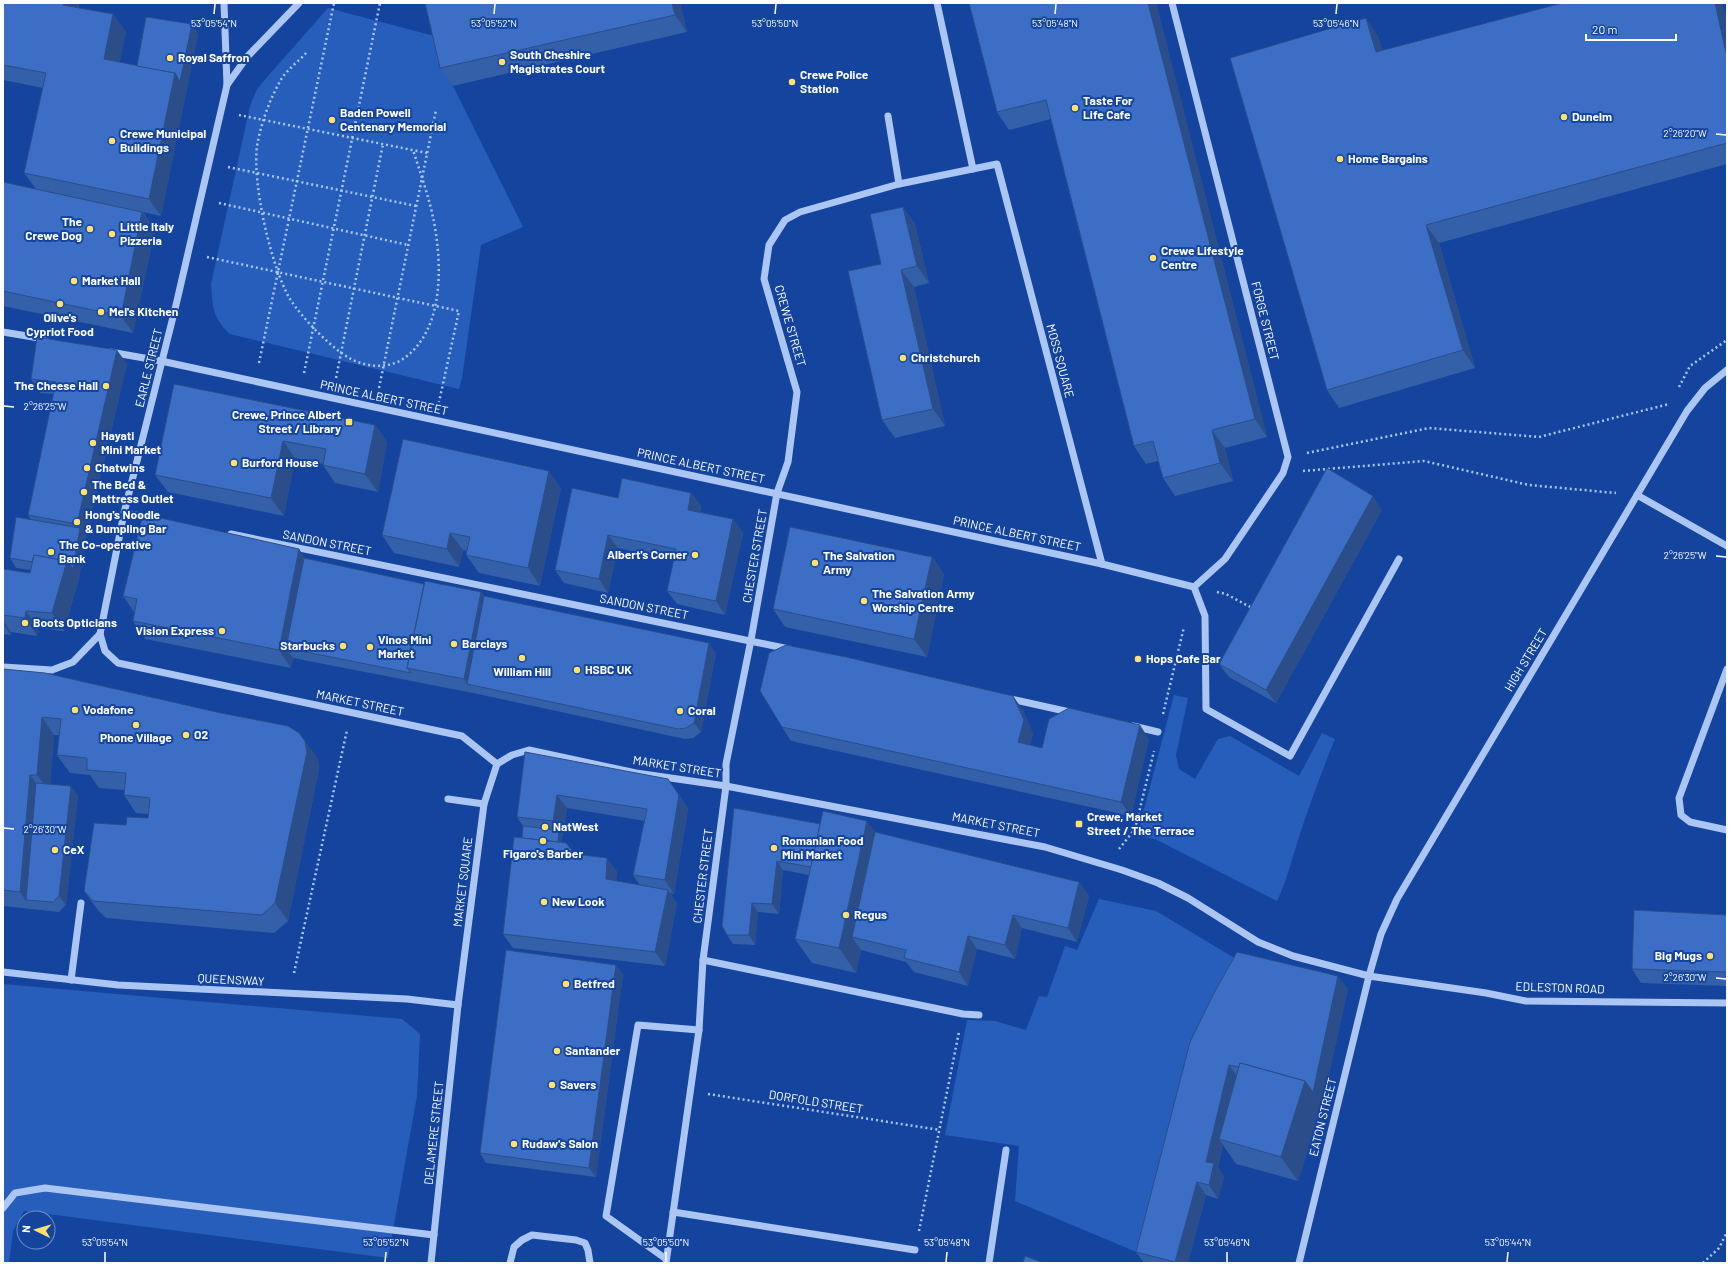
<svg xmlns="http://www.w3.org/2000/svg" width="1730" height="1266" font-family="Barlow,sans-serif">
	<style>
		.green { fill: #275ebc }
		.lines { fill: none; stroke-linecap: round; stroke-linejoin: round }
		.path { stroke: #acc6f4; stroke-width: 2.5; stroke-dasharray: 2 3; stroke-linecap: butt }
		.minor { stroke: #acc6f4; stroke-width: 7 }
		.wall { fill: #345fa9; fill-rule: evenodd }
		.shaded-wall { fill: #2b4d8a }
		.building { fill: #3d6ec5; stroke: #2b4d8a }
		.ticks { fill: none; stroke: #fff; stroke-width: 1.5 }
		.poi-dot { fill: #ffe26e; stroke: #14449e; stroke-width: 1.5 }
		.labels { text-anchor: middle; stroke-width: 4; stroke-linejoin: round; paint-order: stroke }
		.poi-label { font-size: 12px; font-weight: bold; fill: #fff; stroke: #14449e; text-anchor: start }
		.street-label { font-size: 12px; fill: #fff; stroke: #14449e }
		.ticks-label { font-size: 10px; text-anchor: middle; fill: #fff; stroke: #14449e; stroke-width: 4; stroke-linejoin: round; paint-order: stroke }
	</style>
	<rect width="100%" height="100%" fill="#14449e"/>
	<g class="green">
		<path d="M328,8L442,38L453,86L523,227L481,245L462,378L459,389L230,334C212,317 213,307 211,284L250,106L257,89L268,76Z"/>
		<path d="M1174,695L1188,698L1176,755L1179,769L1195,779L1218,739L1230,736L1299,776L1322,733L1335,739C1322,771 1310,803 1299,837C1292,858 1287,881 1277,901L1155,839L1137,836Z"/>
		<polygon points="1099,899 1156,911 1246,965 1146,1256 1015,1201 1019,1146 945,1135 967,1020 995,1021 1026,1030 1039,996 1047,997 1065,946 1077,950"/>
		<polygon points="3,984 402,1019 420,1034 417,1096 388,1258 24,1211 13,1231 9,1263 3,1263"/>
	</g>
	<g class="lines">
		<g class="path">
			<path d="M306,53C299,61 288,69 282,78C270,98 261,123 257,146C252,183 271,267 290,299C302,318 332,349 351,359C368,368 392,369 407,356C445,326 442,260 433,217C428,194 420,172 413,150"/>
			<polyline points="239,115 427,153"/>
			<polyline points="228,167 416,206"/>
			<polyline points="219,203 408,245"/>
			<polyline points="207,257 459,311 439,402"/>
			<polyline points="259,363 334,3"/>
			<polyline points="304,373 380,3"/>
			<polyline points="336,378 383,144"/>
			<polyline points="1679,387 1690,366 1727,340"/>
			<polyline points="379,388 436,110"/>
			<polyline points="1307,453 1429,428 1539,437 1669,404"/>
			<polyline points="1303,471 1424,461 1529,485 1616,493"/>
			<polyline points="1217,592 1226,594 1252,608"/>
			<polyline points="1163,714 1184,627"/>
			<polyline points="1119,849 1135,829 1154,751"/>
			<polyline points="294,973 347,730"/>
			<polyline points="708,1094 940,1130"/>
			<polyline points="919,1231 959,1032"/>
			<polyline points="1703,1263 1719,1248 1727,1232"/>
		</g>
		<g class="minor">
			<polyline points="224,3 227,85 176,305 124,513 100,634 105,651 118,663 462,736 497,764"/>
			<polyline points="937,3 973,169"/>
			<polyline points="227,85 247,57 299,3"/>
			<polyline points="888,116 899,184"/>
			<polyline points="3,332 45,339"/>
			<polyline points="110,352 161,361 1102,564 1194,587 1225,559 1283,473 1288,457 1172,3"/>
			<polyline points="1637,495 1727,546"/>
			<polyline points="124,513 151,518"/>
			<polyline points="231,534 789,649"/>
			<polyline points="1194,587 1205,616 1206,709 1290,756 1399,559"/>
			<polyline points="3,667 52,670 73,662 100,634"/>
			<polyline points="1727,669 1679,798 1681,815 1690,822 1727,830"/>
			<polyline points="1006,698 1074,713"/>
			<polyline points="1133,726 1158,732"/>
			<polyline points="497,764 512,755 529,750 636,773 726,786 1045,847 1122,870 1158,883 1188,898 1258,942 1293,956 1369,976 1486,993 1526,1001 1727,1003"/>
			<polyline points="448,799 484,804"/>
			<polyline points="703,960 963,1014 979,1015"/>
			<polyline points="3,972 118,985 407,999 458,1005"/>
			<polyline points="71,980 81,903"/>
			<polyline points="3,1208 15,1193 45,1188 434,1235"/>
			<polyline points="673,1212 915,1250"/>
			<polyline points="666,1259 606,1216 638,1025 699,1030"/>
			<polyline points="431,1263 458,1005 484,804 497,764"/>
			<polyline points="510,1263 514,1247 522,1240 532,1235 576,1240 585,1243 588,1250 590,1263"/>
			<polyline points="666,1263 699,1030 703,960 726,786 726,764 751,640 777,493 788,462 797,392 764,279 769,245 785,220 800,212 899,184 997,164 1102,564"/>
			<polyline points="989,1263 1006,1150"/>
			<polyline points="1299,1263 1369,976 1381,934 1397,899 1687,411 1705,388 1727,370"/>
		</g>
	</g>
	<g class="wall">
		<polygon points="3,3 79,4 79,8 113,14 126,32 119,62 137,66 192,24 198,34 161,216 143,212 155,230 133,333 3,306 3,182 36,189 24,173 43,88 3,80"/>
		<polygon points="680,3 687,32 453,86 440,68"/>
		<polygon points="1156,3 1267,437 1225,448 1233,481 1175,496 1163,478 1158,461 1146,464 1134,446 1051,119 1009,130 997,112"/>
		<polygon points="1727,21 1727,164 1439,243 1475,368 1339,408 1327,390 1378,36 1382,50"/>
		<polygon points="903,207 915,224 929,283 914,287 945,426 895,438 882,420 881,264"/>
		<polygon points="127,364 86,537 79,578 64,631 38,628 37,636 11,632 11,635 3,634 3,569 30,573 31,570 16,568 10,558 31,520 28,515 54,394 40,393 31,379"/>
		<polygon points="174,384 375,425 387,442 378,492 335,483 323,465 323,464 295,458 284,516 168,492 155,475"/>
		<polygon points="561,488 540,586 479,573 466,555 467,551 463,550 459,567 394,553 382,535"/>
		<polygon points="691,493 701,506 700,512 733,519 743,533 725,615 677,604 667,591 674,560 618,548 608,593 564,583 555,570 618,498"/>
		<polygon points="1382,510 1276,703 1229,677 1219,664"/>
		<polygon points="299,549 304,558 424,584 481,592 484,596 716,653 701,732 693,738 685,739 473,693 293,658 291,668 145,639 133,621 134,612 123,596"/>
		<polygon points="932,557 944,574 927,657 785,627 773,609"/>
		<polygon points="3,669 305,741 318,759 319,769 288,921 274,933 106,918 97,909 84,891 126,825 148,818 149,814 136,813 124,795 125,790 99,788 90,775 70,773 57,755 59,735 54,735 50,784 78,795 66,905 59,912 3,906"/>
		<polygon points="1023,710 1033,734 1030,745 1042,748 1149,739 1131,816 791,741 782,727"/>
		<path d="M525,752L678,793L688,809L674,894L670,893L677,903L665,966L513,948L503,934L522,838L523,826L517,817ZM567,808L645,821L633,875L640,885L616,881L617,871L575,854L561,843Z"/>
		<polygon points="734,808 820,824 875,832 1079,882 1089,896 1077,942 1022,928 1015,959 977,949 968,986 914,972 906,962 861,950 856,973 812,963 795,939 809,875 783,870 779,914 758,912 755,945 733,944 727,935"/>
		<polygon points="1727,915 1727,986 1641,983 1632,969"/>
		<polygon points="623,974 596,1177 486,1163 480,1153"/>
		<polygon points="1348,989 1322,1105 1298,1181 1236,1164 1223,1145 1218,1168 1224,1177 1218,1199 1206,1195 1188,1263 1144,1263 1136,1252 1190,1042"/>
	</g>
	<g class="shaded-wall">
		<polygon points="64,3 79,3 79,4 76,23 63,5"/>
		<polygon points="672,3 680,3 687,32 675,15"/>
		<polygon points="1148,3 1156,3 1267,437 1255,419"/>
		<polygon points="1715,3 1723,3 1727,21 1727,57"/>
		<polygon points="113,14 126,32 117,77 104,59"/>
		<polygon points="1366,18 1378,36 1388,70 1376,52"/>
		<polygon points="192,24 198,34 161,216 149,199 175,73"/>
		<polygon points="903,207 915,224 929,283 917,266"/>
		<polygon points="142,212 155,230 133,333 121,316"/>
		<polygon points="1426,225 1439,243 1475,368 1463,350"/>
		<polygon points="901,270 914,287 945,426 933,409"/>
		<polygon points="117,350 127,364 86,537 77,524"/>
		<polygon points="375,425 387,442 378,492 365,474"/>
		<polygon points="1212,430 1225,448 1233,481 1220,463"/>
		<polygon points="283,441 295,458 284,516 271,498"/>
		<polygon points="549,471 561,488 540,586 528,568"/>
		<polygon points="691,493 701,506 697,524 688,510"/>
		<polygon points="1373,496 1382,510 1276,703 1266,690"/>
		<polygon points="733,519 743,533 725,615 716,601"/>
		<polygon points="80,528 86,537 79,578 73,569"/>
		<polygon points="450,533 463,550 459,567 447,549"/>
		<polygon points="608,535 618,548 608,593 599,579"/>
		<polygon points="299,549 311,567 286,648 293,658 291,668 279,650"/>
		<polygon points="932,557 944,574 927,657 914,639"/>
		<polygon points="67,561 79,578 64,631 52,613"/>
		<polygon points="481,592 490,605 467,684 464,679"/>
		<polygon points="26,611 38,628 37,636 25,618"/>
		<polygon points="3,621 11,632 11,635 3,624"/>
		<polygon points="709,643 716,653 701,732 694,723"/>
		<polygon points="1013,696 1023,710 1033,734 1028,756 1018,742"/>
		<polygon points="42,717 54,735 50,793 37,775"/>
		<polygon points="1140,725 1149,739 1131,816 1121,802"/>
		<polygon points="305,741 318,759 319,769 288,921 275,903"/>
		<polygon points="30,775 42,792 26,900 32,909 20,892"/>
		<polygon points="668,779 688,809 674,894 665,880"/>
		<polygon points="71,786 78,795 66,905 59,896"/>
		<polygon points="557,795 567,808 562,834 553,821"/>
		<polygon points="867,821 884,845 852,937 861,950 856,973 839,948"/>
		<polygon points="559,830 562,834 560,855 557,850"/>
		<polygon points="607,858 617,871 615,892 606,879"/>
		<polygon points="777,861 783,870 779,914 772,904"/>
		<polygon points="1079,882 1089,896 1077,942 1068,928"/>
		<polygon points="668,890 677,903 665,966 655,952"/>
		<polygon points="752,903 758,912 755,945 749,935"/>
		<polygon points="1013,915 1022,928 1015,959 1005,945"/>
		<polygon points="968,936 977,949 968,986 959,972"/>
		<polygon points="616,965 623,974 596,1177 589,1168"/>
		<polygon points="1338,976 1348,989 1322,1105 1313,1092"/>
		<polygon points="1229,1065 1238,1078 1219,1139 1223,1145 1218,1168 1224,1177 1218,1199 1209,1185 1206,1162"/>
		<polygon points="1305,1081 1322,1105 1298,1181 1281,1157"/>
		<polygon points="1197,1182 1206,1195 1188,1263 1176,1263 1175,1262"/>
	</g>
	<g class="building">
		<polygon points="3,3 64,3 63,5 113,14 104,59 175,73 149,199 24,173 46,73 3,65"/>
		<polygon points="425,3 672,3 675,15 440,68"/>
		<polygon points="969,3 1148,3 1255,419 1212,430 1220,463 1163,478 1153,441 1134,446 1046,100 997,112"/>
		<polygon points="1562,3 1715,3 1727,57 1727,143 1426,225 1463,350 1327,390 1230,58 1366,18 1376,52"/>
		<polygon points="146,17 192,24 180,82 175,73 137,66"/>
		<polygon points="3,182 142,212 121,316 3,291"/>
		<polygon points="903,207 917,266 901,270 933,409 882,420 848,271 881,264 870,214"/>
		<polygon points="37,337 117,350 77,524 28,515 56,382 31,379"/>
		<polygon points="174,384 375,425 365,474 323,465 326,449 283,441 271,498 155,475"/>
		<polygon points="403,439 549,471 528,568 466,555 470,537 450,533 447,549 382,535"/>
		<polygon points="1327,468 1373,496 1266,690 1219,664"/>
		<polygon points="622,478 691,493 688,510 733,519 716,601 667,591 676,549 608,535 599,579 555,570 572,488 618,498"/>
		<polygon points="143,514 299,549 279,650 133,621 137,599 123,596"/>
		<polygon points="16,517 80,528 73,569 67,561 34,555 32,562 10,558"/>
		<polygon points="790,527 932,557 914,639 773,609"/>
		<polygon points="34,555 67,561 52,613 26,611 25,618 3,615 3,569 30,573"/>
		<polygon points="304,558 424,584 407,668 411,673 286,648"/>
		<polygon points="425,581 481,592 464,679 407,668"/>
		<polygon points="484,596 709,643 694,723 686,728 678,729 467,684"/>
		<polygon points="786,645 846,657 1013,696 1024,720 1018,742 1042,748 1049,719 1069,708 1140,725 1121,802 782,727 760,691 769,653"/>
		<polygon points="3,669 45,673 221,713 288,726 299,733 305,741 307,752 275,903 262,915 93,901 84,891 94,823 126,825 127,817 148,818 150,798 124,795 126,773 87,770 87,758 57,755 61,719 42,717 37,775 30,775 20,892 3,890"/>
		<polygon points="525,752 668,779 679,795 665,880 633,875 647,809 557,795 553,821 517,817"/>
		<polygon points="36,783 71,786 59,896 53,902 26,900"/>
		<polygon points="734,808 820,824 811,867 777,861 772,904 752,903 749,935 727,935 722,926"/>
		<polygon points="823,811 867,821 839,948 795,939"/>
		<polygon points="523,826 559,830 558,842 522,838"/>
		<polygon points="875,832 1079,882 1068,928 1013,915 1005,945 968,936 959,972 904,958 906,950 852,937"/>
		<polygon points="514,837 566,843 575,854 607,858 606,879 668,890 655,952 503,934"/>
		<polygon points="1634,910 1727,915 1727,972 1632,969"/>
		<polygon points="506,950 616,965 589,1168 480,1153"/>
		<polygon points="1237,952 1338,976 1313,1092 1305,1081 1240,1063 1239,1067 1229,1065 1206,1162 1214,1163 1209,1185 1197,1182 1175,1262 1136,1252 1190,1042 1213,995"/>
		<polygon points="1240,1063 1305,1081 1281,1157 1219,1139"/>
		<polygon points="1025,1256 1044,1263 1023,1263"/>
	</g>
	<path class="ticks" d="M214,14L215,4M494,14L495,4M775,14L776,4M1055,14L1056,4M1336,14L1337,4M1716,134L1726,135M4,406L14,407M1716,556L1726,557M4,828L14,829M1716,978L1726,979M105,1262V1252M385,1262L386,1252M666,1262V1252M946,1262L947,1252M1227,1262V1252M1507,1262L1508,1252"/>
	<g class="poi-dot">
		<circle cx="170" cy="58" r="4"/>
		<circle cx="502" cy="62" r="4"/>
		<circle cx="792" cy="82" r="4"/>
		<circle cx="1075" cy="108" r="4"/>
		<circle cx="1564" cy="117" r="4"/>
		<circle cx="332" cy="120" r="4"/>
		<circle cx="112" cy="141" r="4"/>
		<circle cx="1340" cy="159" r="4"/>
		<circle cx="90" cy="229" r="4"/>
		<circle cx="112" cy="234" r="4"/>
		<circle cx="1153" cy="258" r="4"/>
		<circle cx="74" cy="281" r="4"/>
		<circle cx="60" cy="304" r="4"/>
		<circle cx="101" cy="312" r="4"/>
		<circle cx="903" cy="358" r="4"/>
		<circle cx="106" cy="386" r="4"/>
		<rect x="345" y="418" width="8" height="8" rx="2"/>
		<circle cx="93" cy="443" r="4"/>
		<circle cx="234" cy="463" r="4"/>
		<circle cx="87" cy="468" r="4"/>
		<circle cx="84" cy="492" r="4"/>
		<circle cx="77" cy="522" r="4"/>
		<circle cx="51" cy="552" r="4"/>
		<circle cx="695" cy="555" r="4"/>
		<circle cx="815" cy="563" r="4"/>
		<circle cx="864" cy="601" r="4"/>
		<circle cx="25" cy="623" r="4"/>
		<circle cx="222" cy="631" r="4"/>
		<circle cx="454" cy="644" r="4"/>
		<circle cx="343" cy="646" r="4"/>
		<circle cx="370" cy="647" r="4"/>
		<circle cx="522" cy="658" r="4"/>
		<circle cx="1138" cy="659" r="4"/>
		<circle cx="577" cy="670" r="4"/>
		<circle cx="75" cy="710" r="4"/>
		<circle cx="680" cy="711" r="4"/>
		<circle cx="136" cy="725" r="4"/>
		<circle cx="186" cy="735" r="4"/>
		<rect x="1075" y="820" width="8" height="8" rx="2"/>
		<circle cx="545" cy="827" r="4"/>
		<circle cx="543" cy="841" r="4"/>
		<circle cx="774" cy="848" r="4"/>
		<circle cx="55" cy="850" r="4"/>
		<circle cx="544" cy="902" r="4"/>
		<circle cx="846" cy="915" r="4"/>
		<circle cx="1710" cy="956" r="4"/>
		<circle cx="566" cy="984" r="4"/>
		<circle cx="557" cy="1051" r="4"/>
		<circle cx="552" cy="1085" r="4"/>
		<circle cx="514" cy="1144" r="4"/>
	</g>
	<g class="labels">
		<g class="poi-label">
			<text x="510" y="59">South Cheshire<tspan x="510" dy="14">Magistrates Court</tspan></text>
			<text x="178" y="62">Royal Saffron</text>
			<text x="800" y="79">Crewe Police<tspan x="800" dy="14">Station</tspan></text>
			<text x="1083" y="105">Taste For<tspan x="1083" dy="14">Life Cafe</tspan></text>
			<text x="340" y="117">Baden Powell<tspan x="340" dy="14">Centenary Memorial</tspan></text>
			<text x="1572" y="121">Dunelm</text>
			<text x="120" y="138">Crewe Municipal<tspan x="120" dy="14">Buildings</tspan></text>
			<text x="1348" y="163">Home Bargains</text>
			<text x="82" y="226" text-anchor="end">The<tspan x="82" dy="14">Crewe Dog</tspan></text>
			<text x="120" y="231">Little Italy<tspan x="120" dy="14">Pizzeria</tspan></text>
			<text x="1161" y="255">Crewe Lifestyle<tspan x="1161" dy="14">Centre</tspan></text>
			<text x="82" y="285">Market Hall</text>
			<text x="109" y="316">Mel's Kitchen</text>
			<text x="60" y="322" text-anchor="middle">Olive's<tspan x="60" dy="14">Cypriot Food</tspan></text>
			<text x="911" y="362">Christchurch</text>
			<text x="98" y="390" text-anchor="end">The Cheese Hall</text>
			<text x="341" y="419" text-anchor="end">Crewe, Prince Albert<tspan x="341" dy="14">Street / Library</tspan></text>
			<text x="101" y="440">Hayati<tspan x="101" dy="14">Mini Market</tspan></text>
			<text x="242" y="467">Burford House</text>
			<text x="95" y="472">Chatwins</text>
			<text x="92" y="489">The Bed &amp;<tspan x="92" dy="14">Mattress Outlet</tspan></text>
			<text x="85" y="519">Hong's Noodle<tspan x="85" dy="14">&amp; Dumpling Bar</tspan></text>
			<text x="59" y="549">The Co-operative<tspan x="59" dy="14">Bank</tspan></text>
			<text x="687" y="559" text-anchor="end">Albert's Corner</text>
			<text x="823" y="560">The Salvation<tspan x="823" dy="14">Army</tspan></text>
			<text x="872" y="598">The Salvation Army<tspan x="872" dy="14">Worship Centre</tspan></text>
			<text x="33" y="627">Boots Opticians</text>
			<text x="214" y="635" text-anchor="end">Vision Express</text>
			<text x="378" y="644">Vinos Mini<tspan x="378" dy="14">Market</tspan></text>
			<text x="462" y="648">Barclays</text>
			<text x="335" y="650" text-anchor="end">Starbucks</text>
			<text x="1146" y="663">Hops Cafe Bar</text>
			<text x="585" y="674">HSBC UK</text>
			<text x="522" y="676" text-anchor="middle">William Hill</text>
			<text x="83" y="714">Vodafone</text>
			<text x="688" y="715">Coral</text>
			<text x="194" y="739">O2</text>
			<text x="136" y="742" text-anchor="middle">Phone Village</text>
			<text x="1087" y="821">Crewe, Market<tspan x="1087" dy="14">Street / The Terrace</tspan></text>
			<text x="553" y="831">NatWest</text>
			<text x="782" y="845">Romanian Food<tspan x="782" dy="14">Mini Market</tspan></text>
			<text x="63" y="854">CeX</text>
			<text x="543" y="858" text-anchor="middle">Figaro's Barber</text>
			<text x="552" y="906">New Look</text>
			<text x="854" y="919">Regus</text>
			<text x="1702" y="960" text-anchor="end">Big Mugs</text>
			<text x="574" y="988">Betfred</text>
			<text x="565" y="1055">Santander</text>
			<text x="560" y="1089">Savers</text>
			<text x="522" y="1148">Rudaw's Salon</text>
		</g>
		<g class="street-label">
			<text transform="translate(1265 321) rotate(76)" y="4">FORGE STREET</text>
			<text transform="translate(790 326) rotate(74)" y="4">CREWE STREET</text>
			<text transform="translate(1060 361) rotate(75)" y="4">MOSS SQUARE</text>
			<text transform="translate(149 368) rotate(-76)" y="4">EARLE STREET</text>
			<text transform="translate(384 398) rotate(12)" y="4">PRINCE ALBERT STREET</text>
			<text transform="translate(701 466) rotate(12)" y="4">PRINCE ALBERT STREET</text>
			<text transform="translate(1017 534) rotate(12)" y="4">PRINCE ALBERT STREET</text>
			<text transform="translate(327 543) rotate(11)" y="4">SANDON STREET</text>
			<text transform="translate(755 556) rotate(-80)" y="4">CHESTER STREET</text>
			<text transform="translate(644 607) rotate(11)" y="4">SANDON STREET</text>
			<text transform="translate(1526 660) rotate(-59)" y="4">HIGH STREET</text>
			<text transform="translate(360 703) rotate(12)" y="4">MARKET STREET</text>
			<text transform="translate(677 767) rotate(9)" y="4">MARKET STREET</text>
			<text transform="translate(996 825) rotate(11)" y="4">MARKET STREET</text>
			<text transform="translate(703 876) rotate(-83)" y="4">CHESTER STREET</text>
			<text transform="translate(463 882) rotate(-83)" y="4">MARKET SQUARE</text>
			<text transform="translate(231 980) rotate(3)" y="4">QUEENSWAY</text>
			<text transform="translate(1560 988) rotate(2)" y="4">EDLESTON ROAD</text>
			<text transform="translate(816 1102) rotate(9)" y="4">DORFOLD STREET</text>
			<text transform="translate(1323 1117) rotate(-76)" y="4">EATON STREET</text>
			<text transform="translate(434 1133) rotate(-84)" y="4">DELAMERE STREET</text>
		</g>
	</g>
	<g class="ticks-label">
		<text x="214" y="27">53°05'54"N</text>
		<text x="494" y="27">53°05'52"N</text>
		<text x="775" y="27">53°05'50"N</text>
		<text x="1055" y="27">53°05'48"N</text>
		<text x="1336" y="27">53°05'46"N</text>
		<text x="1685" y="137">2°26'20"W</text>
		<text x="45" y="410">2°26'25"W</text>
		<text x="1685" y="559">2°26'25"W</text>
		<text x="45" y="833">2°26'30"W</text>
		<text x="1685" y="981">2°26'30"W</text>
		<text x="105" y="1246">53°05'54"N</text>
		<text x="386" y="1246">53°05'52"N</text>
		<text x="666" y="1246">53°05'50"N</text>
		<text x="947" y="1246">53°05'48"N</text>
		<text x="1227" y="1246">53°05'46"N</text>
		<text x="1508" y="1246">53°05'44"N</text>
	</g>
	<rect width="1730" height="1266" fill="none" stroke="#ffffff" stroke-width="8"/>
	<g transform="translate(36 1230) rotate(275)"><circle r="19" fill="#14449e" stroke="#728fc5"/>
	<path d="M0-3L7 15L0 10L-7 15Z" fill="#ffe26e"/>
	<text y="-6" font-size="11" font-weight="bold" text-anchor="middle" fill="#ffffff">N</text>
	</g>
	<path d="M1586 34v6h90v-6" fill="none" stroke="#ffffff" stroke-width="2"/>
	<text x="1592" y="34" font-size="12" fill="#ffffff" stroke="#14449e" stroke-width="3" paint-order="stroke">20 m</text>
</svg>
